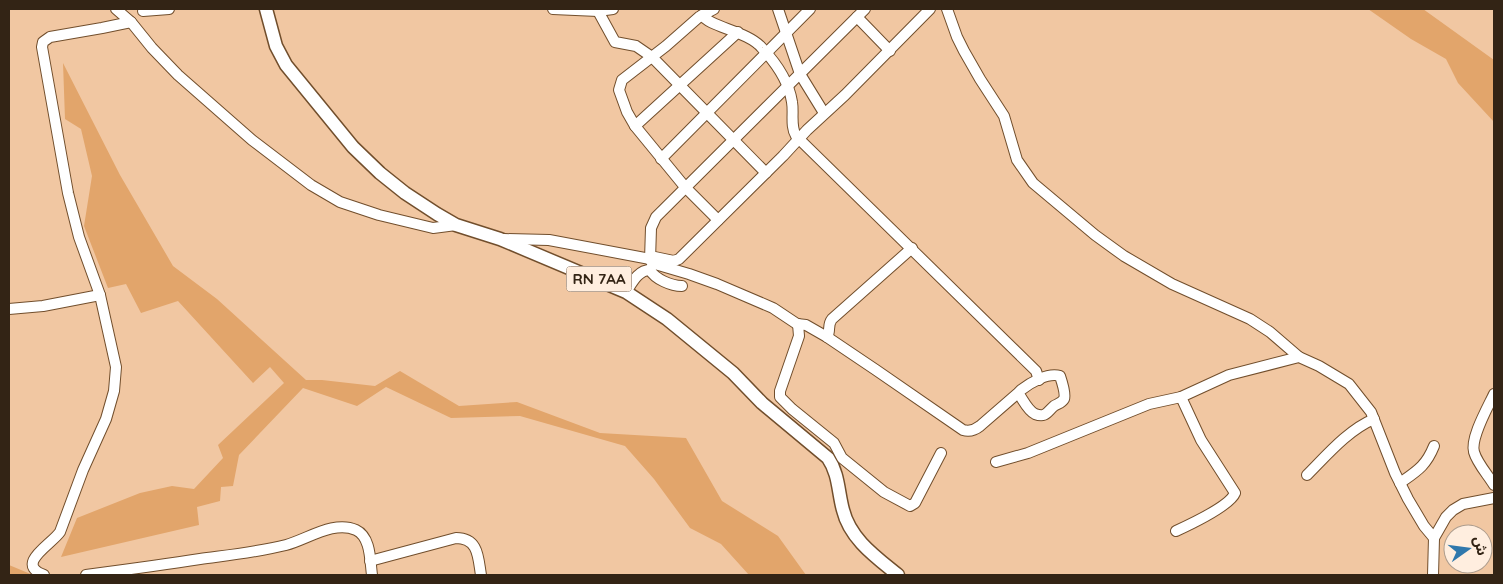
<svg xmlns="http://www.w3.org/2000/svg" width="1503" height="584" font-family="Quicksand,'Noto Sans Arabic',sans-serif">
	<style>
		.green { fill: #e2a56b }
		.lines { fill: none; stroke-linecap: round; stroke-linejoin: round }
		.minor-casing { stroke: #714e2c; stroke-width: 12 }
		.major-casing { stroke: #714e2c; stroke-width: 15 }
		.minor { stroke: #fff; stroke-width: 10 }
		.major { stroke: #fff; stroke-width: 12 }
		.labels { text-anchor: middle; stroke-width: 4; stroke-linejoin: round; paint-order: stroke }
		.shield { fill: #ffeedf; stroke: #706152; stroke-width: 1 }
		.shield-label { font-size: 15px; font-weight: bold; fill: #332415 }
	</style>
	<rect width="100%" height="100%" fill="#f1c7a2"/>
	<g class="green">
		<polygon points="1368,9 1423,9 1494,60 1494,122 1458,83 1446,59 1411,39"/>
		<polygon points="63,63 120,175 173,266 217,299 306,380 322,380 375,386 400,371 459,406 517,402 600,433 686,438 722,501 778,536 806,575 749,575 721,544 690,528 654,479 625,446 520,416 451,418 386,387 357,406 303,388 239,455 233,486 221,487 220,501 197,507 199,525 61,557 77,518 140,493 172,486 194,489 223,458 218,445 284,383 270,367 253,383 178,301 141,313 126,284 108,288 84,226 92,176 81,129 65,119"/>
		<polygon points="9,565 33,575 9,575"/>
	</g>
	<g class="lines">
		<defs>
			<g id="minor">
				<polyline points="116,9 131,22 152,48 178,75 252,140 311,185 340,202 379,215 433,228 456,225"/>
				<polyline points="553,9 598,11 613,9"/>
				<polyline points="714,9 699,17 666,46 622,80 619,90 627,112 635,126 685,187 718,220"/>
				<polyline points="778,9 800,74 824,113"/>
				<path d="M865,9L656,217L651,228L650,260L655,264L689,274L717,284L773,308L797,324L806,325L827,337L876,370L963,430C970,432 975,430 980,426L1018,393L1021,390C1030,383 1048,372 1060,376C1062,382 1066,394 1064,399C1062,403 1057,404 1054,406C1047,412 1046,418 1035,414C1027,410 1023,399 1018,393"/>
				<polyline points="947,9 957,37 964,51 980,79 1004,116 1017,160 1033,183 1095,235 1124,256 1172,284 1250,319 1270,332 1299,357"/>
				<polyline points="143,11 169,9"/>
				<polyline points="598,11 615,42 636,46 652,57 766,173"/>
				<path d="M702,15C709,27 748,31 762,48C776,63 789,82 792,102C794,113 790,126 796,136L1036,371L1039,380"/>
				<polyline points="857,17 890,51"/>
				<polyline points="635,126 738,32"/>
				<polyline points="661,159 810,9"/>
				<polyline points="504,239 549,240 650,259"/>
				<polyline points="650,256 674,261 679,259 783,156 807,130 845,95 930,9"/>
				<path d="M653,264L650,270C655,279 671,286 682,286"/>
				<path d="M626,292C632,283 638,270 650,270"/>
				<polyline points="9,309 43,306 100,295"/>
				<polyline points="798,324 799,336 780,391 780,397 792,409 834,443 842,458 884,492 910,506 915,503 941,453"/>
				<path d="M827,337C831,331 827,325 832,319L912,248"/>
				<path d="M1494,394C1488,407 1470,438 1474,452C1477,463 1488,475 1494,485"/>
				<polyline points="996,462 1028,453 1149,404 1181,397 1229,375 1299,357 1319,366 1349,384 1371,412 1395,473 1408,499 1424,526 1434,538"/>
				<path d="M1307,475C1327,455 1348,430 1374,419"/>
				<path d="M1400,483C1417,471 1426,466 1434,446"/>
				<path d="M1176,531C1189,525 1230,506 1235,493L1201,440L1181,397"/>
				<path d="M370,561L456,538C479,538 478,558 481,575"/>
				<path d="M44,575C14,564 52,544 60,532L83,470L106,419L114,391L116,367L100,295L79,237L68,193L42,47L43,42L50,37L102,28L131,22"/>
				<path d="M86,575C124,570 162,565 200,559C229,555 258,552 286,545C308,539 334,520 356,530C371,537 370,561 372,575"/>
				<polyline points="1433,575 1434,538 1446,517 1453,510 1463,504 1494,498"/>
			</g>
			<path id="major" d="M266,9L276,46L286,65L353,147L380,173L405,193L437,214L456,225L500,239L626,292L667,319L733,373L762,403L828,458C839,474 838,492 843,510C850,539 876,557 898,575"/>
		</defs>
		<use href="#minor" class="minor-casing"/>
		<use href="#major" class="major-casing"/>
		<use href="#minor" class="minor"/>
		<use href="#major" class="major"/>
	</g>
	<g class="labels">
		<rect class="shield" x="566.5" y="266.5" width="65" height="25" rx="4"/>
		<g class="shield-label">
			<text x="599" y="284">RN 7AA</text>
		</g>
	</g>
	<rect width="1503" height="584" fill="none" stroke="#332415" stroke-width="20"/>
	<g transform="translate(1468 549) rotate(76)"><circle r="24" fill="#ffeedf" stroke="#ad9d8e"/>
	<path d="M0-4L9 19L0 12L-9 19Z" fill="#3078ac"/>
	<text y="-8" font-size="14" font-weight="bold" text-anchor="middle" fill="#332415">ش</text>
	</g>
</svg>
